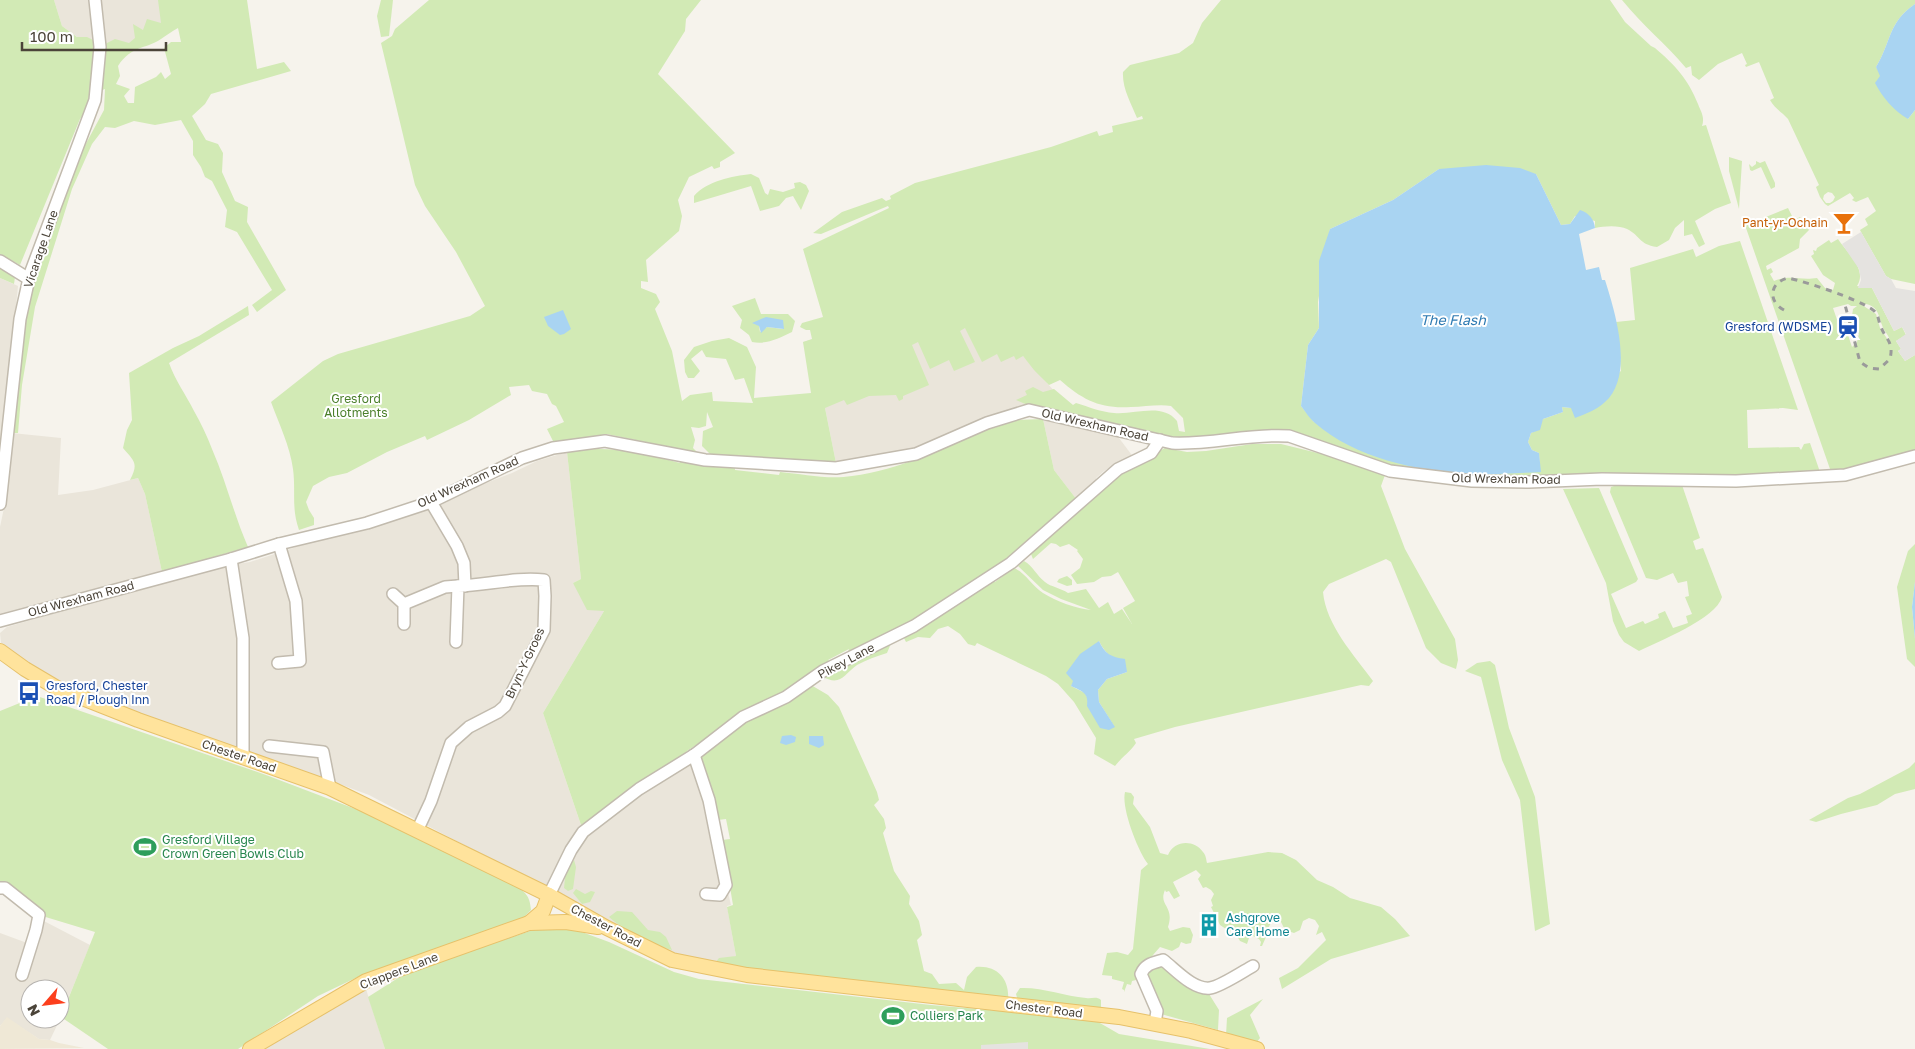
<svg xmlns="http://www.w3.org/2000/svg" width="1915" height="1049" font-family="'Golos Text',sans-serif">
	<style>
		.residential { fill: #eae5da }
		.education { fill: #efe8d6 }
		.green { fill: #d2eab5; fill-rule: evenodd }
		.parking { fill: #e5e3e0 }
		.water { fill: #a9d4f2 }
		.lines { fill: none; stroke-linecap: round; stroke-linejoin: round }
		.minor-casing { stroke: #c2bbae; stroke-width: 14 }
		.major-casing { stroke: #e6c16a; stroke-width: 16 }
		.minor { stroke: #fff; stroke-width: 11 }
		.major { stroke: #ffe39c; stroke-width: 14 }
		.rail { stroke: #9a9a9a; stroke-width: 3; stroke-dasharray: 6 6; stroke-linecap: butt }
		.labels { text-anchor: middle; stroke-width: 4; stroke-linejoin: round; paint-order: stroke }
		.food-label { font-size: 12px; fill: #c56008; stroke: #fff; text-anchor: end }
		.street-label { font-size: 12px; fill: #4b4439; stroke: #fff }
		.transit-label { font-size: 12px; fill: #164399; stroke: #fff; text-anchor: end }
		.park-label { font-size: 12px; fill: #4a7f2a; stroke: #fff }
		.leisure-label { font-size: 12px; fill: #27864d; stroke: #fff; text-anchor: start }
		.culture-label { font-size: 12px; fill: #0d838f; stroke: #fff; text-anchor: start }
		.water-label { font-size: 14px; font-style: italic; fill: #2e7ab2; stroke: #fff }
	</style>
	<rect width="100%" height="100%" fill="#f6f3ec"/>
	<g class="residential">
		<polygon points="54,0 172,0 173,24 108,59 62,26"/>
		<polygon points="0,278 18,286 0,468"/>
		<polygon points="943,280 1023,356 1056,393 1030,406 923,449 836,463 825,408 803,342 841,331"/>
		<polygon points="1043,419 1116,434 1134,458 1119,462 1104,471 1096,478 1097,481 1077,500 1054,470"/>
		<polygon points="12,433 61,438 58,495 93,490 138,478 145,494 162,572 20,615 0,619 0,527 8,489"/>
		<polygon points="567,452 581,579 573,583 604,611 543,713 584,834 693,749 731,905 727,906 736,956 715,963 676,954 645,942 559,895 369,795 321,777 314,778 233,746 138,716 62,685 7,649 1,643 0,633 7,627 211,568 250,562 455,495 512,473 537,461"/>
		<polygon points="42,920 90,945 60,1019 60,989 30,989 30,1019 60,1019 50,1040 39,1039 7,1018 0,1026 0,933 38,947"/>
		<polygon points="366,989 385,1049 265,1049 306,1020"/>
	</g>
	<polygon class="education" points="7,1017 39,1039 50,1040 59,1043 84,1048 0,1049 0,1026"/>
	<g class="green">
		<path d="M0,0H54L62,26L77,37H87L103,45L115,39L129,43L135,38L133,24L143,30L147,19L161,23L158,0H247L257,69L284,62L291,71L211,94L205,104L192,116L206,140L218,144L223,153L222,172L235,201L248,207L247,222L286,290L257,312L252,305L272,290L237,232L225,227L227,210L212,181L205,177L201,167L193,155V141L181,120L155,125L134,121L115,128L105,127L92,144L72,189L35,307L22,385L18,433H12L23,319L30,291L82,151L104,110L105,89L100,91L80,119L20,265L0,254ZM178,28L181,42H171L164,48L171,74L165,79L161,72L156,77L135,87L134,103H128L124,96L130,89L116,84L120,76L118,66C132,45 144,50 161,39C167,35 172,31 178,28Z"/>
		<polygon points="381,0 393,0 389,36 381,37 377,16"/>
		<path d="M429,0H701L686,19L685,31L658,74L735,153L720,162V167L714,169L712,166L689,177L678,200L682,216L679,231L646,260L648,282L641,281V288L656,294L660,302L655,309L672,351L682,401L690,395L712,392L713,401L753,403L744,378L735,380L726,359L706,357L702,350L691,359L700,371L694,378H688L685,372L684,360L694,347L712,341L729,338L747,347L756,367L754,398L811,393L803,342L812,339L810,330H806L800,327L802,323L823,317L803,249L889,208L888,206L821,234L813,233L842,212L882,198L886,201L891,199L890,196L915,183L1051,147L1097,131L1099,136L1113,132L1112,126L1143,119L1142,116L1137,118C1131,103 1122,88 1123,72L1130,65L1179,53L1193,43L1202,23L1221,0H1610L1625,22L1651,46L1655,48C1675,65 1688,79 1698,104C1701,112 1705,117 1702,126L1706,125L1731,203L1715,209L1695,221L1705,244L1699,247L1692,234L1684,236V220L1675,228L1669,240L1657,247C1638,244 1641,236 1627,229C1619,225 1604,226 1595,228V221L1575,216L1570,224L1561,225L1536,174L1439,169L1393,200L1330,229L1318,302L1319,328L1308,345L1301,406L1314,422L1540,472L1539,453L1532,450L1528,442L1531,433L1535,431L1543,419L1563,412L1562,407L1571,408L1621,371L1616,322L1635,320L1630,268L1693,249L1696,257L1719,246L1740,241L1798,410L1783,408L1747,410L1748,448L1799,447L1801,450L1804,444L1810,443L1820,472L1735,476L1678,474L1567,475L1473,480L1391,469L1288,431L1188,441L1105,421L1030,406L1016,400L1027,395L1025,391L1033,387L1043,392L1054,389L1073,405L1076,403C1089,407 1101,412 1114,413C1135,415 1162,402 1177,421L1179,431L1185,432L1183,418L1171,406C1158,404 1144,407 1131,407C1100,409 1083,400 1060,380L1049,385L1034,370L1023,356L1016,360L1014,356L1001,362L997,354L982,362L965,328L960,331L975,362L954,371L949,360L930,369L918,342L912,345L929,385L903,396V399L899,401L896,395L869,396L847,405L844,400L825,408L836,463L734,457L735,470L779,475L780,472C803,474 829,480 852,476C900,470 943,448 986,429L994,428L1016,420L1043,419L1054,470L1077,500L1049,527L986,576L995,582L1014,568C1026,573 1032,586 1043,593C1056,601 1077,609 1091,610L1061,599L1043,590L1018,566L1024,561C1033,566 1037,576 1045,582C1051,587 1061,588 1068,593L1086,589L1099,608L1108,602L1114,614L1122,609L1132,624L1123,608L1135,601L1118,572L1111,576L1102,577L1094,582L1077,584L1071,575L1080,568L1083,559L1077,551L1078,550L1069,544L1060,547L1056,544L1051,543L1033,559L1031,554L1091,495L1118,473L1165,448L1187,452L1206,451L1252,444H1281L1326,455L1385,475L1381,486L1405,549L1455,639L1458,660L1456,669L1441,663L1426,648L1391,562L1386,559L1329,584L1323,592C1326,625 1354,655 1373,681L1369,686L1361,685L1175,727L1134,739L1136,743C1130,752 1122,757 1115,766L1094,754L1096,738L1074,702L1058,684L1046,676L977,643L975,646L968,644L960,634L948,626L938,629L930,638L918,637L906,642L899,628L882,635L892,641L887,653C877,656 866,660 857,665C843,675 841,687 821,676L811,685L828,695L839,707L877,792L879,800L874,805L884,819L886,828L883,833L894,871L910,896L909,904L919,921L922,935L917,940L924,971L932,974L939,984L956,983L964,990L967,977L976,967C997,965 1010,979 1008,1000L810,979L715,963L719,958L736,956L727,907L733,905L722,840L730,839L726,819L718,820L700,760L701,754L723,727L687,751L682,758L673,761L581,825L543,713L604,611L587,610L573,583L581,579L567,452C606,444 642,453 680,463L674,448L607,434L554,443L547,429L564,422L556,406L552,404L547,394L532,391L529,385L509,387L511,395L469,420L427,440L425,436L387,452L347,473L329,477L313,486L306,502L309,510L314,518V525L299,530C291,507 296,492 293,469C290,446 279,424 271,402L323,361L338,354L470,316L485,306L456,252L425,206L415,185L381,43L392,36L395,29ZM707,412L713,427L703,431L702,446L710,454L708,464L700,463L697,452L693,448L695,440L691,427L699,428L706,426ZM959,592L931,616L924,612ZM1099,641C1105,654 1117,662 1127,672L1107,679L1098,690L1099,702L1114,726L1088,699L1085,693L1071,686ZM849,649L846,656L832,663L828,660Z"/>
		<path d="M1622,0H1915V4C1888,22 1891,43 1876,67L1908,119L1915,110V284L1891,279L1886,276L1861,232L1860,230L1868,225L1865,219L1876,211L1868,197L1856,202L1852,200L1854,198L1850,193L1828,206L1825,204L1820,197L1816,187L1819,185L1788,119C1782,112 1775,109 1770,100L1774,98L1759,62L1746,67L1745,65L1747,64L1742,53L1718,64L1699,80L1692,75L1691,66L1686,68C1666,44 1642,25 1622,0ZM1828,192L1832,193L1835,197L1833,201L1830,203H1826L1823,199L1824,195Z"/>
		<polygon points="1729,157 1742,161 1739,209 1729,171"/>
		<polygon points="1756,161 1760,163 1765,161 1775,183 1775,187 1771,189 1761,167 1752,171 1750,170 1749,164 1752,167 1756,164"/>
		<path d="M751,174L759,178L765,193L768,195L770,189L783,192L795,188L794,183L800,182L806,185L809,191L801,210L793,196L786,198L779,206L760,211L751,186L694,203V196C707,181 732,176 751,174Z"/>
		<path d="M1788,208L1794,220L1800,217L1809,230L1800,239L1799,248L1766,266L1767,270L1771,268L1773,272L1770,274L1774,281C1792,274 1799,281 1817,278L1825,288L1833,290L1835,283L1823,275L1811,256L1814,254L1813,250L1816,251L1817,248L1829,240L1831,243L1838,239C1846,252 1868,269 1857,286L1872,288L1894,331L1902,327L1906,335L1896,341L1901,349L1898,351L1905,361L1915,355V450L1836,472L1830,469L1746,228V225ZM1848,304L1851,306H1857L1853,309L1851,323L1854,331L1859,334L1857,342L1852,347L1848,335L1843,337L1833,308ZM1866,304C1878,307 1878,314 1882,325C1884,332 1890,335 1890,343L1880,328L1876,314L1862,305Z"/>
		<polygon points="0,268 15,277 14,284 0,278"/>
		<path d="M755,298L761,314H788L795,321L792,332C779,338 767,345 752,342L749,335L740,328L742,320L732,306ZM783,320V329L767,327L760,332L759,326Z"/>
		<path d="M248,306L249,315L169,363C175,380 186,395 194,411C201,423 207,436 212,449C226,481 234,515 248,547L162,572L145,494L138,478L130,480C139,463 134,461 123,448L127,430L132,420L129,373L173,348L199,336Z"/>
		<path d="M1681,482L1700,538L1693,541L1696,550L1703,548L1722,597C1716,619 1659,641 1639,651L1624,642L1619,635L1613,621L1606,583L1563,489L1599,488L1638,579L1636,582L1611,594L1626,628L1643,621L1645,624L1659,618L1658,614L1665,611L1673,628L1688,623L1686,616L1692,614L1685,597L1689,596L1687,581L1678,583L1673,573L1657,580L1646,578L1610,492L1611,487L1614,486Z"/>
		<polygon points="1915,544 1915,582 1912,607 1915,639 1915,667 1907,659 1897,587 1908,551"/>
		<polygon points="1067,576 1072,580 1072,585 1067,586 1057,582 1059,579"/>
		<polygon points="1490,661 1495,665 1509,728 1535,797 1550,924 1535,931 1520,800 1502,760 1481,677 1465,671 1477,663"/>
		<path d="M37,696L266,775L366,813L513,884C525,892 530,895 531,910L523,918L364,974L318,996L238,1049H108L61,1017L95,932L39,915L0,888V711Z"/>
		<polygon points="1915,762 1915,789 1895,794 1877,805 1841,814 1816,822 1809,820 1848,798 1860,794 1909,768"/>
		<path d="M1125,792L1131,793L1134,797L1133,804L1150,827L1160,853L1168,855C1174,840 1194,839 1203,852C1206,855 1206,859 1207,863L1268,852L1282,853L1296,860L1317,880L1333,887L1350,898L1381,907L1395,919L1410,936L1331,959L1282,989L1279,978L1298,968L1326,940L1322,932L1316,935L1319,926L1315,920L1309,918L1303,921L1300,930L1294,933L1285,930L1281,922L1276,919L1272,921L1265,934L1266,937L1262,946H1260L1261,942L1259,939L1253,936L1249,938L1247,944L1240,941L1233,929L1230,931L1231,936L1225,934L1226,929L1220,925L1211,907L1213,906L1211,900L1214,894L1211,890L1206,887L1203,888L1198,879L1201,875L1196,870L1173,882L1180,896L1174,899L1169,891L1166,892L1165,890C1158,906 1175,905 1168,927L1170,931L1183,927L1190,928L1193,935L1191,943L1186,944L1181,942L1179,947L1172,951L1160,947L1153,955L1140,979L1132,981L1131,985L1127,984L1124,992V990L1122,989L1124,982L1112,979V976L1102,975L1107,953L1117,952L1128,955L1133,949L1141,870L1148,864C1138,851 1121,808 1125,792Z"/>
		<polygon points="574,860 576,867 573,889 568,891 564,888 566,869"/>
		<polygon points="576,889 585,894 591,891 595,892 590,902 582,904 573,893"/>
		<path d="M617,911L632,912L648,930L660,932L666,937L672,950C650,945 626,932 609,917Z"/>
		<polygon points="542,927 571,928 609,942 674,972 699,979 931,1005 1093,1019 1119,1034 1210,1049 385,1049 368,997 406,973"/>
		<path d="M1165,965L1195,990L1209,994L1219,1010L1218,1030L1161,1014L1146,975C1150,967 1157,966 1165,965Z"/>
		<path d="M1020,988C1042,987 1064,996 1086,998C1092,999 1096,996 1101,1000V1008L1097,1011L1018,1001L1016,994Z"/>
		<polygon points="1263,999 1250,1015 1260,1038 1256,1043 1226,1035 1227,1018"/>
	</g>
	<g class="parking">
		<polygon points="1861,232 1886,276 1891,279 1896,288 1915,291 1915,355 1905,361 1898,351 1901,349 1896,341 1906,334 1902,327 1894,331 1872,288 1858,288 1861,280 1859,269 1842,244"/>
		<polygon points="1028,1042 1028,1049 981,1049 981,1045"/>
	</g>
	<g class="water">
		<path d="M1915,4V110L1908,119C1893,110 1883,98 1875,83L1880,76L1876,67C1891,43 1888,22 1915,4Z"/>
		<path d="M1486,165L1520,168L1536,174L1561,225L1570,224L1580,210C1589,213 1594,219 1595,228L1579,234L1586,270L1599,267L1602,280H1605C1615,312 1635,375 1605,402C1597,410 1585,414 1575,418L1571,408L1562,407L1563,412L1543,419L1540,430L1531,433L1528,442L1532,450L1539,453L1541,472C1517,473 1492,475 1468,474C1417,471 1355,458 1315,423C1310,419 1305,411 1301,406L1308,345L1319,328V261L1330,229L1393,200L1439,169Z"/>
		<polygon points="563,310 571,329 564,334 560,335 548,326 544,317"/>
		<polygon points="766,317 783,320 784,329 767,327 761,333 759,326 752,323"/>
		<polygon points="1915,582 1915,639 1912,607"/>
		<path d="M1099,641C1105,654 1111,657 1125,659L1127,672L1107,679L1098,690L1099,702L1115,727L1109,730L1100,728L1087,706C1089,693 1082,691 1071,686L1073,681L1066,673L1080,654Z"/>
		<polygon points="791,735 796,737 795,742 786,745 780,743 782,736"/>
		<polygon points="809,736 823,736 824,745 819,748 809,744"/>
	</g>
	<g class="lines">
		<defs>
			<g id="minor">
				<polyline points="0,261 29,279"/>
				<polyline points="431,502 457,546 464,563 465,586"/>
				<polyline points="0,504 20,319 30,274 95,100 100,47 95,0"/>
				<polyline points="231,559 243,638 243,758"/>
				<polyline points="393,594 404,604 404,624"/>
				<polyline points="404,604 445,587 458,586"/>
				<path d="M0,621L231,559L279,544L367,523L431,502L522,458L553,448L605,441L705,460L836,468L916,454L987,423L1029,410L1172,443C1211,445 1250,433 1289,436L1390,471L1472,481L1529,482L1602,479L1736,481L1845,475L1915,456"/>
				<polyline points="278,663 300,661 296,601 279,544"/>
				<polyline points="269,746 323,752 330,788"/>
				<polyline points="694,755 709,800 726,885 720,895 706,894"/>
				<path d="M417,831L431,801L451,743L469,727L498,712L505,706L544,630L545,596L544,580C515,577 487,585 458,586L456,642"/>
				<polyline points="0,888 5,888 39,915 36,930 22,975"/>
				<polyline points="549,895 571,850 583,832 639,789 694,755 743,717 786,697 823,671 914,626 1011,563 1118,469 1151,453 1160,440"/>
				<path d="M1155,1023L1157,1011L1141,974C1145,964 1153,963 1163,960C1175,969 1193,990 1210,988C1220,987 1244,971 1253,966"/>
			</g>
			<g id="major">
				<polyline points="0,651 25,669 57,688 138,720 330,788 549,895 607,928 672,960 747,975 1119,1017 1191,1031 1257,1049"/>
				<polyline points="529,923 543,911 549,895"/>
				<polyline points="250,1049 366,981 529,923 566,922 598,927"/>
			</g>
		</defs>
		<use href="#minor" class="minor-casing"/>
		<use href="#major" class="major-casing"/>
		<use href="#minor" class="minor"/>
		<use href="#major" class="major"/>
		<path class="rail" d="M1784,310C1767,301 1770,282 1788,278C1807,282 1858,299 1873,310C1879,314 1878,321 1881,327C1886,340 1894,342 1890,359L1879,369L1869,368L1860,362L1844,301"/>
	</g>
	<defs>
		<symbol id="bar-bare" viewBox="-9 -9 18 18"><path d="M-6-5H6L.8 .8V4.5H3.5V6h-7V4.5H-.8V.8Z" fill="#e8710a" stroke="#fff" stroke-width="2.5" paint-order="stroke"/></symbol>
		<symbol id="station-bare" viewBox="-9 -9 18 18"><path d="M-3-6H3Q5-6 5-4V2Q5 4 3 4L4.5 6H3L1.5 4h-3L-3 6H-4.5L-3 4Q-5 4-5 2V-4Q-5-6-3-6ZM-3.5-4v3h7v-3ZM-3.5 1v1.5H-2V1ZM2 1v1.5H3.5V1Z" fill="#1a4fb4" stroke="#fff" stroke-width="2.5" paint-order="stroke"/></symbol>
		<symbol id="bus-bare" viewBox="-9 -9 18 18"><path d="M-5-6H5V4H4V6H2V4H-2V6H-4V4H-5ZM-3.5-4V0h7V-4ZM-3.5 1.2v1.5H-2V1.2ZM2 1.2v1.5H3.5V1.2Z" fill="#1a4fb4" stroke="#fff" stroke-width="2.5" paint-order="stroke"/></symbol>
		<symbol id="stadium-bare" viewBox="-9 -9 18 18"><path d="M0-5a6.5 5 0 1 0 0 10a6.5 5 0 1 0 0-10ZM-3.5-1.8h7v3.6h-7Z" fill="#2e9e5b" stroke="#fff" stroke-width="2.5" paint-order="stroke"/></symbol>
		<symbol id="building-bare" viewBox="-9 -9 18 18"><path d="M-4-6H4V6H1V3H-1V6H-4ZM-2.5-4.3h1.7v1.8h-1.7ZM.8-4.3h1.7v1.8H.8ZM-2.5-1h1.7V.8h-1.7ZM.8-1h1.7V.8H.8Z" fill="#0f9aa8" stroke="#fff" stroke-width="2.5" paint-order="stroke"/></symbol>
	</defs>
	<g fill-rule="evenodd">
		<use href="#bar-bare" x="1828" y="207" width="32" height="32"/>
		<use href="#station-bare" x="1832" y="311" width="32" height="32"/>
		<use href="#bus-bare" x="13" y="677" width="32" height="32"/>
		<use href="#stadium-bare" x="129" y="831" width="32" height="32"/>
		<use href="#building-bare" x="1193" y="909" width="32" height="32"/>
		<use href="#stadium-bare" x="877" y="1000" width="32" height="32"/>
	</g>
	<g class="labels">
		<g class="food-label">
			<text x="1828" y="227">Pant-yr-Ochain</text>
		</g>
		<g class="street-label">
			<text transform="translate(41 249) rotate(-71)" y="4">Vicarage Lane</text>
			<text transform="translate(1095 425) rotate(13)" y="4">Old Wrexham Road</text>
			<text transform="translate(1506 479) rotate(1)" y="4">Old Wrexham Road</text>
			<text transform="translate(468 482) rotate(-24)" y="4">Old Wrexham Road</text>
			<text transform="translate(81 599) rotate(-15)" y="4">Old Wrexham Road</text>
			<text transform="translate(846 661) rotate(-28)" y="4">Pikey Lane</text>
			<text transform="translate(525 663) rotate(-65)" y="4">Bryn-Y-Groes</text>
			<text transform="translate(239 756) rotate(19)" y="4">Chester Road</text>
			<text transform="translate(606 926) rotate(28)" y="4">Chester Road</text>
			<text transform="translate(399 971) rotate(-21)" y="4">Clappers Lane</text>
			<text transform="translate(1044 1009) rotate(7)" y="4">Chester Road</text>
		</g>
		<g class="transit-label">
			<text x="1832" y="331">Gresford (WDSME)</text>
			<text x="46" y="690" text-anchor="start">Gresford, Chester<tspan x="46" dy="14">Road / Plough Inn</tspan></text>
		</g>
		<g class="park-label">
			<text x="356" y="403">Gresford<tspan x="356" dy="14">Allotments</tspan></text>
		</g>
		<g class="leisure-label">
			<text x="162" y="844">Gresford Village<tspan x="162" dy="14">Crown Green Bowls Club</tspan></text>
			<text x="910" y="1020">Colliers Park</text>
		</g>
		<g class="culture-label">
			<text x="1226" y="922">Ashgrove<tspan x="1226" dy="14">Care Home</tspan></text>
		</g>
		<g class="water-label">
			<text x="1453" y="325">The Flash</text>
		</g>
	</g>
	<g transform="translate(45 1004) rotate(242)"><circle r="24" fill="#ffffff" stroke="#b7b4b0"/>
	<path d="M0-4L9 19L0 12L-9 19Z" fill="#fc3f1d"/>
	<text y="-8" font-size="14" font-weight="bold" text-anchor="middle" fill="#4b4439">N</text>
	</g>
	<path d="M22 42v8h144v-8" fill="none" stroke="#4b4439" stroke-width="2.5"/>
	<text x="30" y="42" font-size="15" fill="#4b4439" stroke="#ffffff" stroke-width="4" paint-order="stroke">100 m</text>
</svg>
